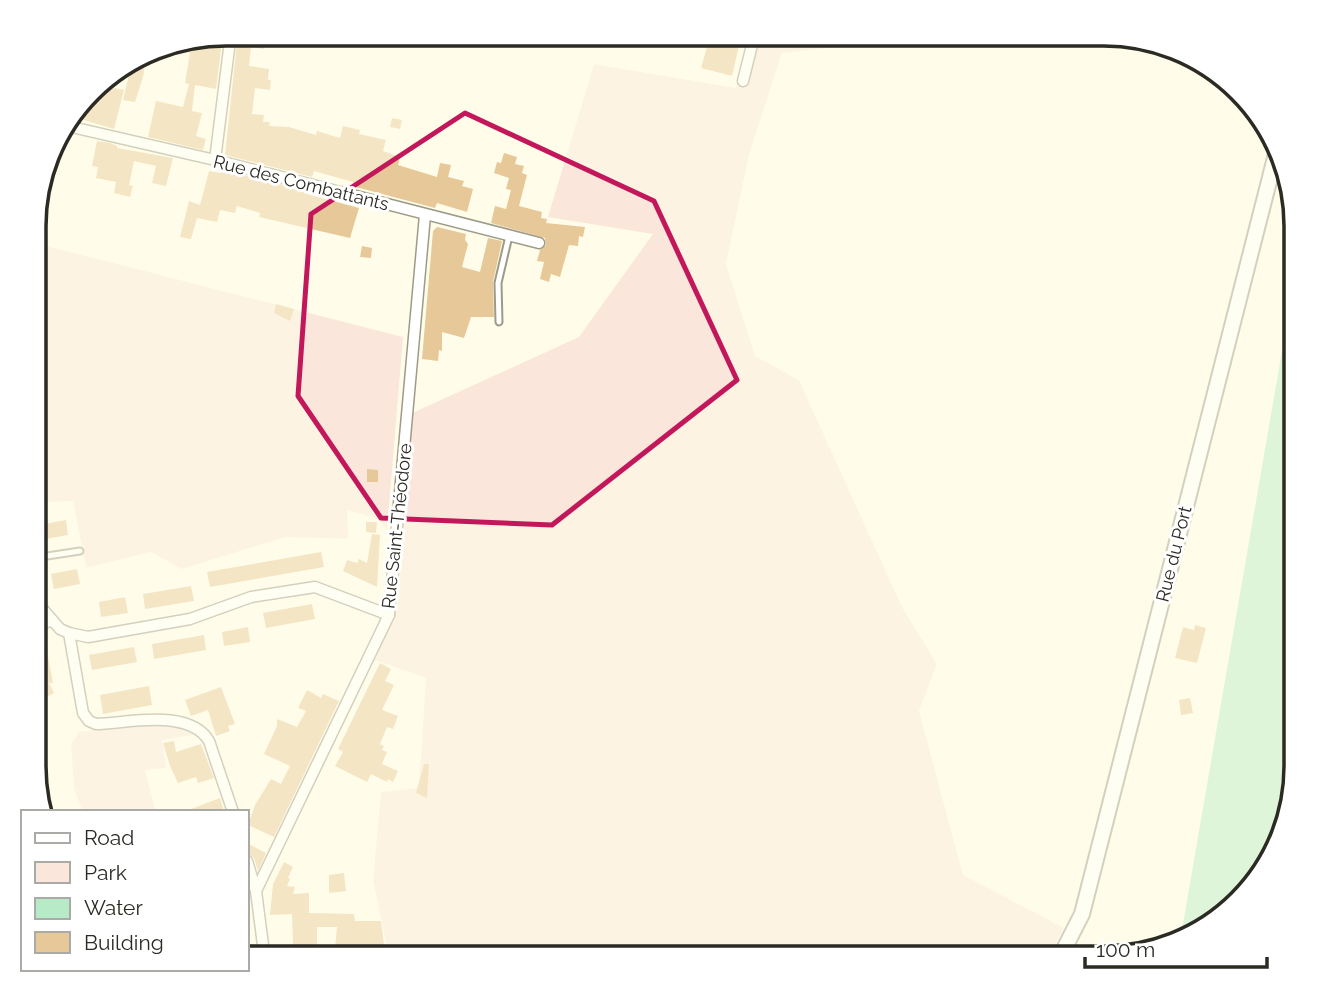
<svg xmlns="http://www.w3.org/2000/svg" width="1330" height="992" font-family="Raleway,sans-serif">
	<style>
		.green { fill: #fae6da }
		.water { fill: #b7eac7 }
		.building { fill: #e7c899 }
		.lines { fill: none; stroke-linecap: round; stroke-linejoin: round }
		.service-casing { stroke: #9d9b88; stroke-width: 9 }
		.minor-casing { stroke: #9d9b88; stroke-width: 13 }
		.tertiary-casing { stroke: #9d9b88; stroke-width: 16 }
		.secondary-casing { stroke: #9d9b88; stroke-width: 18 }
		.service { stroke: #fff; stroke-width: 5 }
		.minor { stroke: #fff; stroke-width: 10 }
		.tertiary { stroke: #fff; stroke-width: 12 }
		.secondary { stroke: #fff; stroke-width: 14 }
		.marked { fill: none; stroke: #c2185b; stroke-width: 5; stroke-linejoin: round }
		.labels { text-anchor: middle; stroke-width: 6; stroke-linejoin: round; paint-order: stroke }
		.street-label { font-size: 18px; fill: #2b2a23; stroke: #fff }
		.rim { fill: none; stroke: #2b2a23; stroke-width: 3.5 }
	</style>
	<rect width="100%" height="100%" fill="#fffde9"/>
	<g class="green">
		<polygon points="755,33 964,34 782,53 749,155 726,264 755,356 799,380 902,607 937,664 919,711 963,875 1064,928 1047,959 421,958 388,952 373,880 381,792 419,788 426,678 370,658 396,542 408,415 579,337 653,234 548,217 594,64 736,88"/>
		<polygon points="35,243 403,337 387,530 378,519 347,510 348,539 285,537 182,569 151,552 86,568 73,501 47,502 34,483"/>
		<polygon points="164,721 190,724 198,734 162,740 166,768 145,770 156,812 83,812 74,789 71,744 79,732"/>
	</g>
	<polygon class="water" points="1297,264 1296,753 1281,842 1249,893 1189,939 1180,941"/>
	<g class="building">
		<polygon points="238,33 267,33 264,49 251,47 249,66 269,69 268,80 271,80 270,90 255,88 252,114 264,115 263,122 270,122 269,126 289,127 316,135 317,131 340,138 343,126 360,130 359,134 386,140 383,151 400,157 398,165 437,177 440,163 451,165 448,177 464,181 462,186 473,189 467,212 437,203 435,208 352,186 353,182 314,171 312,177 225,155"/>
		<polygon points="711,33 724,37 725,33 742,33 732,76 701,68"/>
		<polygon points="223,34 216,89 195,85 192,111 202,113 196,136 206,139 203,150 148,137 156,101 183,107 189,84 185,83 190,53 161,45"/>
		<polygon points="147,53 143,77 135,102 123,100 132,62"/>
		<polygon points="106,86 124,90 114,129 70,116 88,94 103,98"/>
		<polygon points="392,118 402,120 400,129 390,127"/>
		<polygon points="97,141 110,143 117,146 117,148 173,158 166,186 152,183 156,166 134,161 129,185 133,186 130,197 114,193 116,182 96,178 98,167 92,166"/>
		<polygon points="504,153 517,157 515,164 524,166 522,173 527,175 519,206 542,212 541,218 547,219 546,223 585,227 583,237 579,236 578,246 569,245 560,277 551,274 549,282 540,279 544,262 537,261 540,250 546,245 545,238 491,223 495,206 506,209 511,190 506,189 509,178 494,173 497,162 501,163"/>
		<polygon points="222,169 308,191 307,194 359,208 350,238 259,217 260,213 237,206 235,213 220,210 217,222 197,218 191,239 180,237 189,201 200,205 209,171 221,173"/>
		<polygon points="437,227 466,234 465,240 468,244 462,267 480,272 488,238 502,241 493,282 494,317 471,317 464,338 442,332 442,351 439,350 438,361 422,359 433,231"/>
		<polygon points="362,246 372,248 371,258 360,257"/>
		<polygon points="276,304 294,309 290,321 274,313"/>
		<polygon points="367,469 378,470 378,482 367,482"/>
		<polygon points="66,520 68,535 34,541 34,526"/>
		<polygon points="366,522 377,522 376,533 366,532"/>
		<polygon points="372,534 380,535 377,587 343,571 347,560 357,563 359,559 367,563"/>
		<polygon points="321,552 324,567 210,587 207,572"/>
		<polygon points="77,569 80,584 54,589 51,574"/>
		<polygon points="191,586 194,601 145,609 143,594"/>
		<polygon points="125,597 128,613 101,617 99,602"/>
		<polygon points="312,604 315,619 266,628 263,613"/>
		<polygon points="1195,625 1206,628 1197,663 1175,658 1183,627 1194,630"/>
		<polygon points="248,627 250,642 224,646 222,632"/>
		<polygon points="204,635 206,650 154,659 152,644"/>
		<polygon points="45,640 53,683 49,683 54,693 43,699 37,663 34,664 34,642"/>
		<polygon points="134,647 137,662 92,670 89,655"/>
		<polygon points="380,663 391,669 385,681 394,685 382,710 398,716 393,729 387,727 380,744 384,746 382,750 387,752 382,764 398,771 393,782 388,779 387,782 371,774 367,782 335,766 343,752 338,749"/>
		<polygon points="149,686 152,705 103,714 100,695"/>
		<polygon points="221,687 235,724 228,726 230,731 216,736 208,710 191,716 185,700"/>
		<polygon points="307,690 321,698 323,694 339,701 274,837 248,825 255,805 271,779 281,784 290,766 264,754 277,726 277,719 297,727 306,711 298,708"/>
		<polygon points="1190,698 1193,713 1181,715 1179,700"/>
		<polygon points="174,741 176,752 201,744 214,778 198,783 196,777 178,783 170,766 163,743"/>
		<polygon points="424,764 429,764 427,798 416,793"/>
		<polygon points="220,798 224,812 186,812 186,811"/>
		<polygon points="247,843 266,853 258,871 254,858 249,854"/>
		<polygon points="284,862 293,867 288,878 290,879 287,886 295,887 293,894 309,893 309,913 354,914 355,921 381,921 384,945 373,945 373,951 335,948 337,927 317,927 317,946 293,945 292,914 270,915 273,884"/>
		<polygon points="344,873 346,891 329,893 329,875"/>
	</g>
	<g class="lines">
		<defs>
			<g id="service">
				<polyline points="499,322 498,283 509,236"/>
				<polyline points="34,558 80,551"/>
			</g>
			<g id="minor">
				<polyline points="743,81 755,33"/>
				<polyline points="63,125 215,160 539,243"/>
				<polyline points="215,160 231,33"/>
				<polyline points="34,599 60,629 69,633 88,637 190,619 251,597 315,587 389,615"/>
				<polyline points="34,624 52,621"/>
				<path d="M69,633L83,713L89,721L96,724C129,723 189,708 209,741L233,812"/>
				<polyline points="247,861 256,891"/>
				<polyline points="264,953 256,891 389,615 425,215"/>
			</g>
			<polyline id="tertiary" points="247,952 329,958"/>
			<polyline id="secondary" points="1059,959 1082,914 1278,146"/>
		</defs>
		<use href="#service" class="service-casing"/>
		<use href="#minor" class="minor-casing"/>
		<use href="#tertiary" class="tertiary-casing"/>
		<use href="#secondary" class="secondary-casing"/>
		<use href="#service" class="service"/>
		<use href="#minor" class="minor"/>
		<use href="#tertiary" class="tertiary"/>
		<use href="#secondary" class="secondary"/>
	</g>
	<path d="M0 0H1330V992H0ZM465,113L654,201L737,380L552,525L381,518L298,396L311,214Z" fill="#fffde9" fill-opacity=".55" fill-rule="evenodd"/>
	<path class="marked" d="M465,113L654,201L737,380L552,525L381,518L298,396L311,214Z"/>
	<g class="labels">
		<g class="street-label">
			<text transform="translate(301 183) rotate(14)" y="6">Rue des Combattants</text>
			<text transform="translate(397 526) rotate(-84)" y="6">Rue Saint-Théodore</text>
			<text transform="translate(1174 554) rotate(-76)" y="6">Rue du Port</text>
		</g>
	</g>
	<path d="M0 0H1330V992H0ZM226 46H1104A180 180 0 0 1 1284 226V766A180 180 0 0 1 1104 946H226A180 180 0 0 1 46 766V226A180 180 0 0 1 226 46Z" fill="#fff" fill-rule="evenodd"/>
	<path class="rim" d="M226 46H1104A180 180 0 0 1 1284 226V766A180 180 0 0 1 1104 946H226A180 180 0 0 1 46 766V226A180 180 0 0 1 226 46Z"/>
	<rect x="21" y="810" width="228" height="161" fill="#ffffff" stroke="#aaaaa7" stroke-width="2"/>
	<rect x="35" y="833" width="35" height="10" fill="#ffffff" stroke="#aaaaa7" stroke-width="2"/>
	<text x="84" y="845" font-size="21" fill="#2b2a23">Road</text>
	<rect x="35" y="862" width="35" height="21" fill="#fae6da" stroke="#aaaaa7" stroke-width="2"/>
	<text x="84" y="880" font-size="21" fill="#2b2a23">Park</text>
	<rect x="35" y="898" width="35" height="21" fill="#b7eac7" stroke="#aaaaa7" stroke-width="2"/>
	<text x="84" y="915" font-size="21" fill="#2b2a23">Water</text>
	<rect x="35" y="932" width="35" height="21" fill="#e7c899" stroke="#aaaaa7" stroke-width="2"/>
	<text x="84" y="950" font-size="21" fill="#2b2a23">Building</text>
	<path d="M1085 957v10h182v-10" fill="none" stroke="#2b2a23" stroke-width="3.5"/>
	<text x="1096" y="957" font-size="21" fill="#2b2a23" stroke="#ffffff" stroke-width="5" paint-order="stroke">100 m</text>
</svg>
